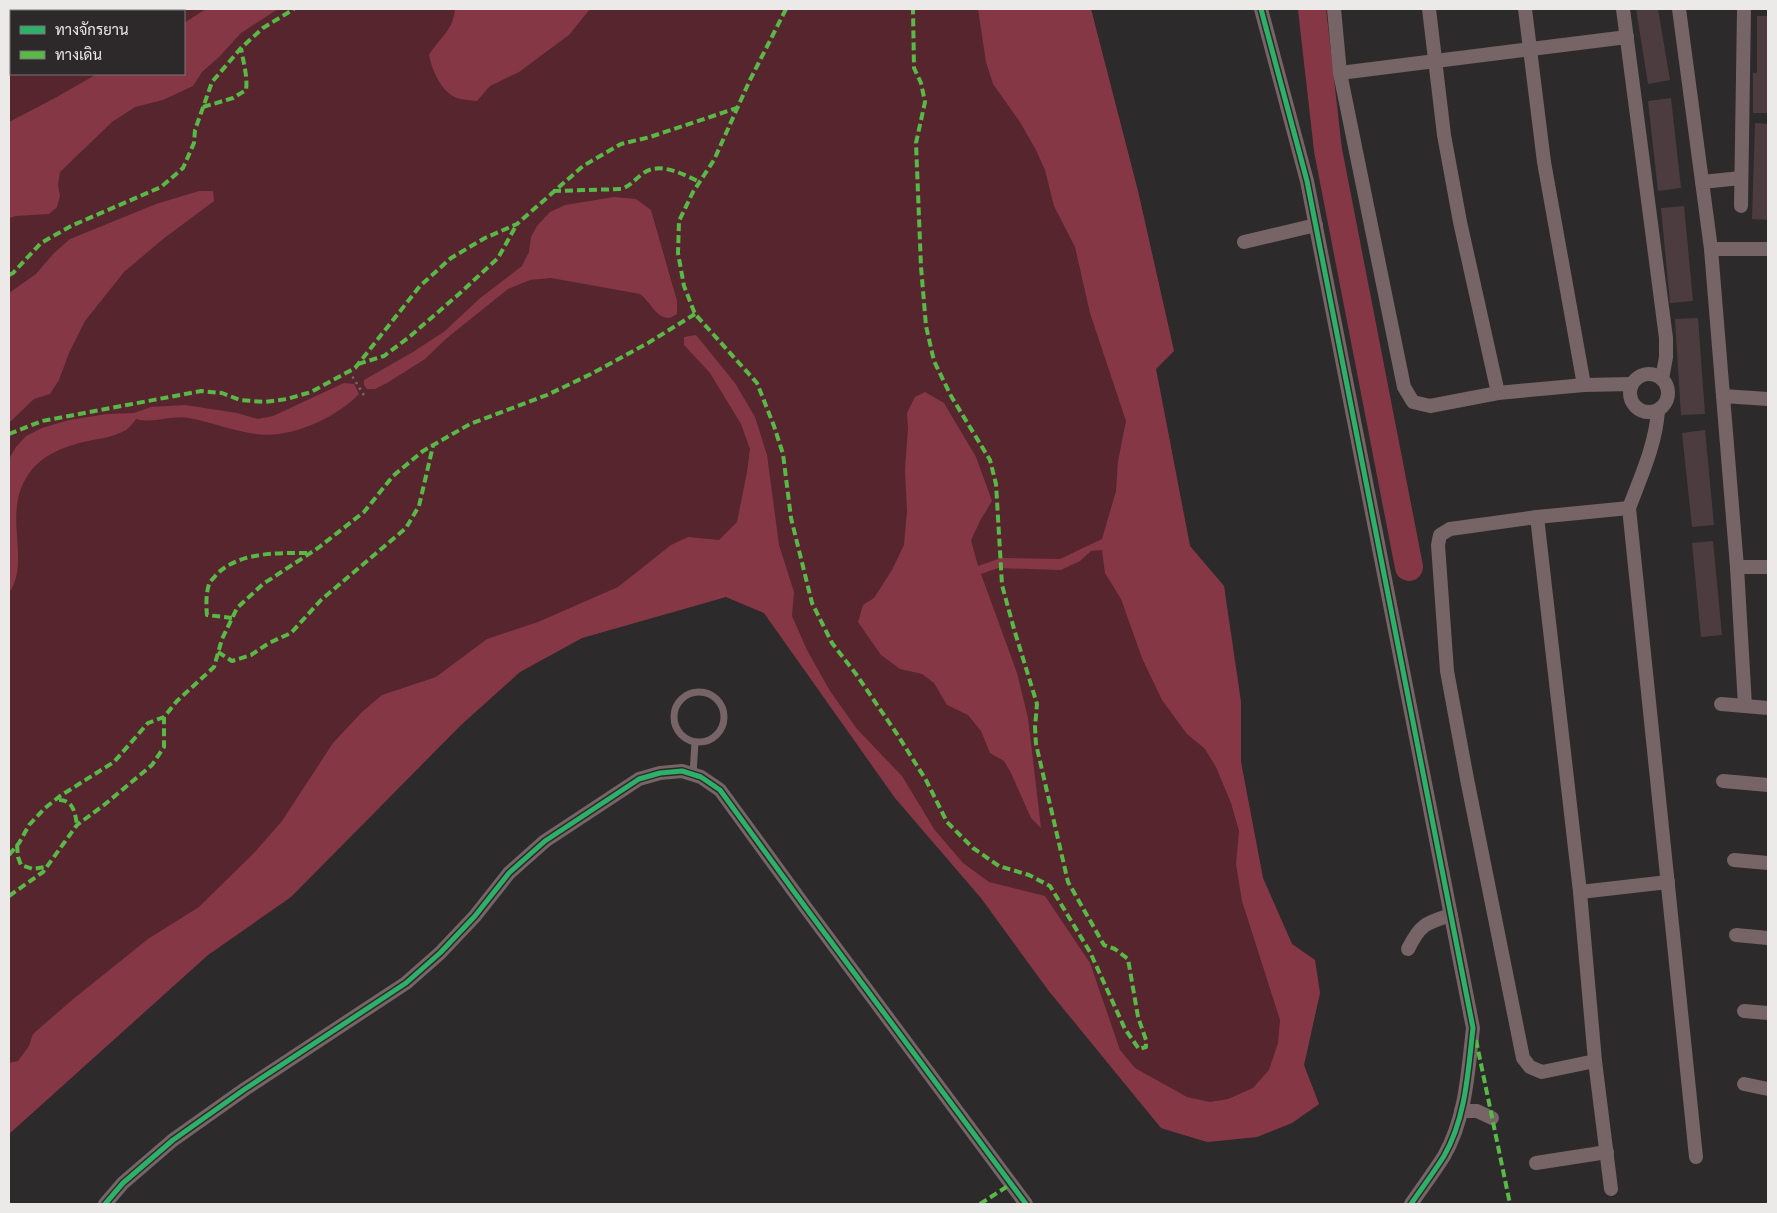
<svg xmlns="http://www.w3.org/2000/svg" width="1777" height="1213" font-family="'Sofia Sans Condensed',Sarabun,sans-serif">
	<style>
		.green { fill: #56252e; fill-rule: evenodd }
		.water { fill: #863746 }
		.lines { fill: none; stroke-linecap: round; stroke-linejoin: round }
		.river { stroke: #863746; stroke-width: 28 }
		.building { fill: #4c3c40 }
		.path { stroke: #716566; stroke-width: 2.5; stroke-dasharray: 2.5 4; stroke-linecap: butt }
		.service { stroke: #766466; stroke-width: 7 }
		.minor { stroke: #766466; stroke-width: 14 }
		.quiet { stroke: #58b947; stroke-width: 4; stroke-dasharray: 8 4; stroke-linecap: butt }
		.cycleway-casing { stroke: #2d292a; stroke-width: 8 }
		.cycleway { stroke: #2db169; stroke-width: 5 }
	</style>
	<rect width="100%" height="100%" fill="#2c2a2b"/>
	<path class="green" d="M9,9H1091L1138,191L1174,351L1156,369L1190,546L1224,586L1241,702V762L1263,878L1292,944L1315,960L1320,993L1304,1065L1319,1104L1292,1123L1257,1137L1207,1142L1161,1128L1048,990L981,898L895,798L764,613L726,597L582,638L520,672L461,725L291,897L208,955L9,1134ZM11,11H184V74H11Z"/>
	<g class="water">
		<polygon points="206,9 278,9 241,33 219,57 202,72 193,86 163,100 135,107 112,122 60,172 58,185 60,196 57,207 49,214 16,216 9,218 9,122 55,98 97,74 184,74 184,23"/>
		<path d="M455,9H590L569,35L519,72L490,86L477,101C471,100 463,100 457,98C441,92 432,70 429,55C440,37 453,31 455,9Z"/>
		<polygon points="978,9 1091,9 1138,191 1174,351 1156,369 1190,546 1224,586 1241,702 1241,762 1263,878 1292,944 1315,960 1320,993 1304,1065 1319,1104 1292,1123 1257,1137 1207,1142 1161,1128 1048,990 981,898 895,798 764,613 726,597 582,638 520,672 461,725 291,897 208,955 9,1134 9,1063 18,1061 29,1046 33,1034 72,1000 148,939 199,907 254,853 282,821 333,743 362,712 382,695 436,677 487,639 538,622 618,587 671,545 688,537 719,540 737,522 747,472 750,449 741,424 710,373 684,345 684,337 696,335 735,383 755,417 767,455 779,545 794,592 792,616 807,650 830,691 857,729 902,776 934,829 963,863 989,882 1045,896 1090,963 1120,1050 1135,1068 1187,1097 1210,1102 1228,1099 1253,1088 1269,1070 1278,1043 1280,1020 1242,901 1236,864 1239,831 1231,803 1216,767 1205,749 1187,734 1162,700 1142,658 1121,599 1105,573 1102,550 1091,551 1080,561 1061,570 998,568 981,574 1017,673 1028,718 1041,828 1031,818 1011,773 1004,761 990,753 981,731 968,715 947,705 934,683 922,674 900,669 881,655 858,622 863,605 874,598 892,570 904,545 907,511 905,469 908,429 907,413 915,397 925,392 944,403 976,457 992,501 981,519 971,540 978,566 1001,558 1060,559 1102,539 1116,491 1118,461 1126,421 1090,313 1075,247 1054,206 1045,170 1036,150 1020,122 993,84 986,62"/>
		<polygon points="199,191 213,191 214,201 163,239 124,272 85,321 69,353 59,380 50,394 34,399 9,423 9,293 36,274 54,253 70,239 156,204"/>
		<path d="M614,197L636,199L651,210L677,301V314L670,318C655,318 651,302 640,294L551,278L530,280L508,289L447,338L425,359L387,383L375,389H367L364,385V380L413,352L445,331L479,299L522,266L529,252L531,237L537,226L550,212L565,205Z"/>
		<path d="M344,383L354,384L359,394C336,418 290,439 256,434C233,431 211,422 189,418C171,415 154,424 136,419C133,423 130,427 126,430C115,436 105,438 93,440C67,445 40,454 26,478C3,517 31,561 9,593V459L16,447L26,436L42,428L69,420L107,414L134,413L151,407L185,405L237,413L258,419L273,416Z"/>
	</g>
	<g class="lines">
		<polyline class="river" points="1312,9 1328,150 1409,567"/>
	</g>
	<g class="building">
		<polygon points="1636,9 1658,9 1670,80 1648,84"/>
		<polygon points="1757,16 1768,16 1768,113 1753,113 1753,73 1757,73"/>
		<polygon points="1671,98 1681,188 1658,191 1648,101"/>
		<polygon points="1755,123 1768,124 1768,220 1752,219"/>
		<polygon points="1684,206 1693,301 1670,303 1661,208"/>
		<polygon points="1698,318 1705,414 1681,415 1675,319"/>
		<polygon points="1705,430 1714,525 1692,527 1682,433"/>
		<polygon points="1713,541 1722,635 1701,637 1692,543"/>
	</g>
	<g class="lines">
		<polyline class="path" points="349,371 365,397"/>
		<g class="service">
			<circle cx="699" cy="717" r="25"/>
			<polyline points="693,774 695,742"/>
		</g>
		<g class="minor">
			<path d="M1261,9L1307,181L1473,1028C1468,1071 1466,1118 1444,1156C1434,1172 1422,1188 1411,1204"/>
			<polyline points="1334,9 1340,73 1404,387 1413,402 1430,406 1498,393 1584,385 1632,384"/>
			<polyline points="1429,9 1444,135 1460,222 1498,393"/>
			<polyline points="1525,9 1544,162 1584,385"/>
			<polyline points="1623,9 1666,338 1666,357 1662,379"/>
			<polyline points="1679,9 1711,249 1737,567 1745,706"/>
			<polyline points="1340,73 1627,37"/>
			<polyline points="1702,182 1741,178"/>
			<polyline points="1741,206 1744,9"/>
			<polyline points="1244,242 1316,225"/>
			<polyline points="1711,249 1768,249"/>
			<circle cx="1649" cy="393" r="19"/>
			<polyline points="1723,396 1768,399"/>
			<path d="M1658,410C1656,444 1641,476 1629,508L1696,1157"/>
			<polyline points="1537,517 1580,892 1595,1061 1611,1189"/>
			<polyline points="1737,567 1768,567"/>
			<polyline points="1721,704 1768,708"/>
			<polyline points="1723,781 1768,785"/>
			<polyline points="1734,860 1768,863"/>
			<polyline points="1580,892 1668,882"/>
			<polyline points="1736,935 1768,938"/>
			<path d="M1408,949C1420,925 1425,923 1451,915"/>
			<polyline points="1744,1011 1768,1013"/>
			<polyline points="1595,1061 1542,1072 1530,1067 1523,1058 1467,779 1447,671 1438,545 1440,535 1450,529 1537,517 1629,508"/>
			<polyline points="1744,1084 1768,1089"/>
			<polyline points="1461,1111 1477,1111 1492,1118"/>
			<polyline points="1536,1163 1607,1152"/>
			<polyline points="105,1204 123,1183 173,1140 245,1089 406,983 440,953 475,916 509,873 545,841 639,779 660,773 682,771 701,777 720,790 806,908 1026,1204"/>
		</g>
		<g class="quiet">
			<polyline points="786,9 749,82 714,160 693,192 679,221 678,253 684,286 695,314 757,383 774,426 783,454 791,518 812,603 832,643 856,674 897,734 926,780 947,822 973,848 999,866 1029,875 1050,886 1090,952 1125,1029 1139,1049 1146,1047 1146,1040 1138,1017 1128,959 1115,949 1104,945 1068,882 1036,744 1035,727 1037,704 1014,629 1002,585 996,484 990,460 951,396 934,361 926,326 921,267 916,143 925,102 921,83 914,68 913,9"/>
			<path d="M203,107L233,98L246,90C248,77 243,61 241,48"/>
			<path d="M553,191L622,189C631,185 633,181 641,175C658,160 682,174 700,182"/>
			<polyline points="9,275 13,273 41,243 71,226 161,187 183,168 194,143 195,130 212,82 241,48 263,28 294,9"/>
			<polyline points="358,364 384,356 408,338 459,294 498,258 517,224"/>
			<polyline points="9,434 42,421 201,391 222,393 240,400 264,402 287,399 311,392 355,368 420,286 451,258 485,238 517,224 583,166 621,144 650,137 737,108"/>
			<path d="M232,618L207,615C206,605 206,594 209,584C210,581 214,578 216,575C239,551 280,553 310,553"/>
			<polyline points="218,652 232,661 251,655 269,643 291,633 321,600 406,528 419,506 433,446"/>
			<path d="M59,800C73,800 75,812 77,825"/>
			<polyline points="17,845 18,857 21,865 33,869 45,867"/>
			<polyline points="9,855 19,843 29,825 45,808 60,796 114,762 148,723 164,717"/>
			<polyline points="9,896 43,872 77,825 104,805 152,765 164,747 164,717 177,701 214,667 222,639 237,608 263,584 318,548 364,512 393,476 423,451 470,424 547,395 591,374 648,343 695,314"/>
			<polyline points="1476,1040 1510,1204"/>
			<polyline points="980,1204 1011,1184"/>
		</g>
		<defs>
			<g id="cycleway">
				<path d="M1261,9L1307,181L1473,1028C1468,1071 1466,1118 1444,1156C1434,1172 1422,1188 1411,1204"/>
				<polyline points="105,1204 123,1183 173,1140 245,1089 406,983 440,953 475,916 509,873 545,841 639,779 660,773 682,771 701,777 720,790 806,908 1026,1204"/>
			</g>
		</defs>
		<use href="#cycleway" class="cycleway-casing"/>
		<use href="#cycleway" class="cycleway"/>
	</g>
	<rect width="1777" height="1213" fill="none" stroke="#ece9e9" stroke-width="20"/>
	<rect x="10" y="10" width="175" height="65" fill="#2d292a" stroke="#797676"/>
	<rect x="20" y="26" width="25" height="8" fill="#2db169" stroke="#797676"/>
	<text x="55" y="35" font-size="15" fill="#ece9e9">ทางจักรยาน</text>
	<rect x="20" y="51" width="25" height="8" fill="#58b947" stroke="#797676"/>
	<text x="55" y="60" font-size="15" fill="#ece9e9">ทางเดิน</text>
</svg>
